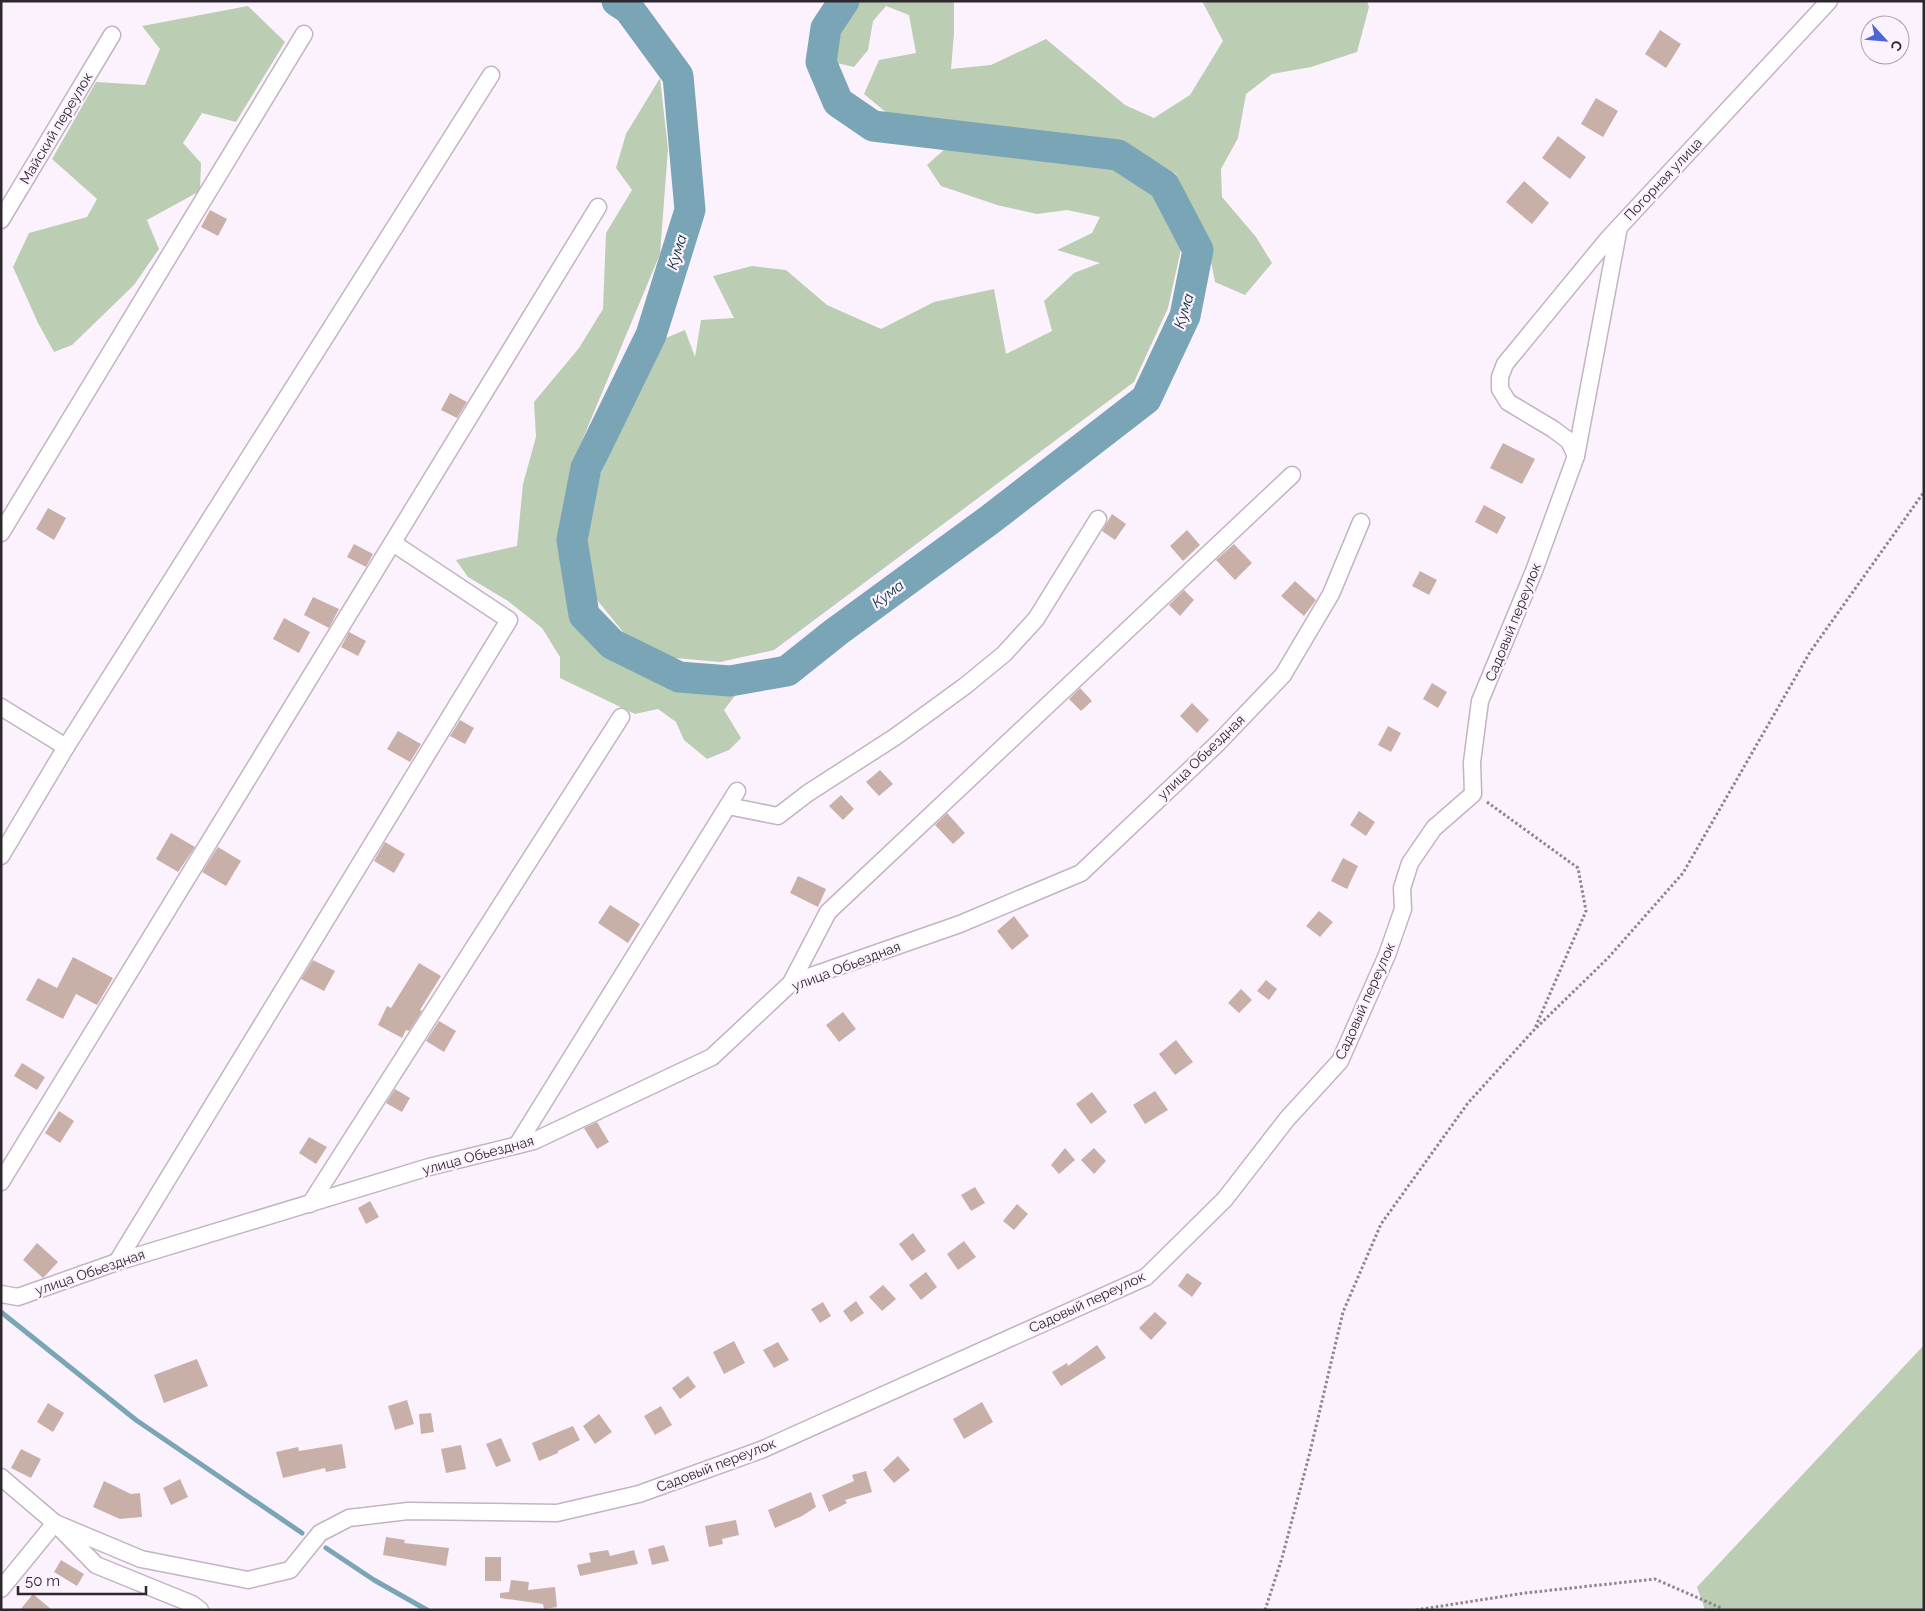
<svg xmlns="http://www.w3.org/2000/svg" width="1925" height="1611" font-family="Raleway,sans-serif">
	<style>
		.green { fill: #bbcdb2 }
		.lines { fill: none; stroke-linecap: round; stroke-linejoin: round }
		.stream { stroke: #7aa5b6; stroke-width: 5 }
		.river { stroke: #7aa5b6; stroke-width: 31 }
		.building { fill: #c8b0a9 }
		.minor-casing { stroke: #c3b3c4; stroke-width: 19 }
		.path { stroke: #8d858e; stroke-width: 3; stroke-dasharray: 2.5 2.5; stroke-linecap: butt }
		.minor { stroke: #fff; stroke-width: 16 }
		.labels { text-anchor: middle; stroke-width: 4.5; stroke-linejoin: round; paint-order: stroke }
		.street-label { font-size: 14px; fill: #2d272e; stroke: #fcf2fd }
		.water-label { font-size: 15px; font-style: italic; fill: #08313f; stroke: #fcf2fd }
	</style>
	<rect width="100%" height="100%" fill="#fcf2fd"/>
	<g class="green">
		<polygon points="859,1 954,1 954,33 951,69 991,65 1046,39 1125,105 1154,118 1190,95 1223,41 1202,1 1367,1 1369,7 1357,52 1311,67 1272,74 1246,94 1238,138 1221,169 1222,197 1256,237 1272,263 1245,295 1215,282 1208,246 1176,174 1126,143 888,114 864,94 879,60 916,53 909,15 886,6 873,21 868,50 854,67 837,63 836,34 846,11"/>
		<polygon points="248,6 285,42 236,122 202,113 183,143 201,163 200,191 147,220 159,249 134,285 72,345 54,352 38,323 13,267 29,233 87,217 97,199 52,159 96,82 145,85 160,49 142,26"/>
		<polygon points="660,78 668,149 660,254 576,455 563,541 578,620 605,650 621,660 681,688 714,694 737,693 724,710 741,738 729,750 707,759 684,740 676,722 658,709 635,714 560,678 560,657 542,628 508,601 468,577 456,560 517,546 523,484 536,437 534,402 579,348 603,309 606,233 632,190 616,168 626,134"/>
		<polygon points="946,148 1047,161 1108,166 1154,196 1181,249 1168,308 1134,382 774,650 720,662 663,657 624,633 597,600 585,546 600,476 656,342 685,330 695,357 701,320 734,318 713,276 752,266 786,270 827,305 881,329 934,302 994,289 1006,354 1052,331 1044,301 1074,273 1100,263 1057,250 1092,233 1100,217 1067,210 1037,214 997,205 941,186 927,165"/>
		<polygon points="1924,1345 1924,1610 1705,1610 1697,1587"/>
	</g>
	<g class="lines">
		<g class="stream">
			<polyline points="1,1312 136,1420 302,1533"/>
			<polyline points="326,1548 374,1580 427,1610"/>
		</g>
		<polyline class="river" points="617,1 629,9 678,76 690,210 651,335 586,468 572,540 584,615 612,644 679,677 730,681 787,671 836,632 988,521 1146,399 1185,316 1198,250 1164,185 1118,155 873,126 838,102 821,62 826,28 844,1"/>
	</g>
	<g class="building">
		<polygon points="1660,30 1681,44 1666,68 1645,54"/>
		<polygon points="1596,98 1618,111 1603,137 1581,124"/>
		<polygon points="1558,136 1586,157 1570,179 1542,158"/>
		<polygon points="1524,181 1549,203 1532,224 1506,202"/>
		<polygon points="210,210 227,219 218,236 201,227"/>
		<polygon points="450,393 467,402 457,418 441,410"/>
		<polygon points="1503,443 1535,459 1522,484 1490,468"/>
		<polygon points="1484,505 1506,517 1497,534 1475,522"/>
		<polygon points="48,508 66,518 54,540 36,529"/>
		<polygon points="1112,514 1126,524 1115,540 1102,531"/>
		<polygon points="1187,530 1200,545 1183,561 1170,546"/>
		<polygon points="354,544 373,554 366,567 347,557"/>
		<polygon points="1234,544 1252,563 1235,580 1216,560"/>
		<polygon points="1420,571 1437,580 1429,595 1412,586"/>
		<polygon points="1295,581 1316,600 1304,616 1281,596"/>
		<polygon points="1184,590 1194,600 1180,616 1169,605"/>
		<polygon points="313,597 339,609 329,628 304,615"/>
		<polygon points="284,618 310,632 299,653 273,639"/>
		<polygon points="349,632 366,641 358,656 341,647"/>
		<polygon points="1432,683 1447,692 1438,708 1423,699"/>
		<polygon points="1080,688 1092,701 1081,711 1069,699"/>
		<polygon points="1192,703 1209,720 1197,733 1180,716"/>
		<polygon points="460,720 474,728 465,744 450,736"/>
		<polygon points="1388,726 1401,733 1391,752 1378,745"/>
		<polygon points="398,731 421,744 410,762 387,749"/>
		<polygon points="880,770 893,784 879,796 866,782"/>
		<polygon points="841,795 854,809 843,820 829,806"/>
		<polygon points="1359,811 1375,822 1366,836 1350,825"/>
		<polygon points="947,813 965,833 953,844 935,825"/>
		<polygon points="171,833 195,847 178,872 156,859"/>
		<polygon points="385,842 405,854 394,873 374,861"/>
		<polygon points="218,847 241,861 226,886 202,872"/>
		<polygon points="1343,858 1358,866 1347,889 1331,881"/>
		<polygon points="798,876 826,889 818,907 790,893"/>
		<polygon points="610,905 640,924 628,943 598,923"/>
		<polygon points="1319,911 1333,922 1320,937 1306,926"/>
		<polygon points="1014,916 1029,936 1012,950 997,931"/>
		<polygon points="73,957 113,978 97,1005 76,994 63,1019 26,1000 38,978 57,988"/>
		<polygon points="313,960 335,971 324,991 301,979"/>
		<polygon points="419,963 441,976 420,1010 422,1011 409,1031 406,1030 402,1038 378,1025 387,1006 391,1008"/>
		<polygon points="1266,980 1277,989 1269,1000 1257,991"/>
		<polygon points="1241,989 1252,1000 1239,1013 1228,1003"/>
		<polygon points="843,1012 856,1029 839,1042 826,1025"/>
		<polygon points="439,1021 456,1031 444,1052 426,1041"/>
		<polygon points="1176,1040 1193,1062 1175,1075 1159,1054"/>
		<polygon points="22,1063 45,1077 37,1090 14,1076"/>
		<polygon points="395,1089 410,1098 402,1112 386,1103"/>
		<polygon points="1155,1091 1168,1110 1145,1124 1133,1105"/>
		<polygon points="1092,1092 1107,1112 1091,1124 1076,1104"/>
		<polygon points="59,1111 74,1121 60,1143 45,1133"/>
		<polygon points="597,1122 609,1142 597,1149 584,1128"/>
		<polygon points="309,1137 327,1147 316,1164 299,1153"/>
		<polygon points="1065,1148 1075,1160 1059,1174 1051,1165"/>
		<polygon points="1094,1148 1106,1161 1094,1174 1081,1160"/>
		<polygon points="975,1187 985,1203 971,1211 961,1195"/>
		<polygon points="370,1201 379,1217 366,1224 358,1208"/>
		<polygon points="1017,1204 1028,1214 1014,1230 1003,1221"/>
		<polygon points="913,1233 926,1251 912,1261 899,1244"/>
		<polygon points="964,1241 976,1257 958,1270 947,1254"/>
		<polygon points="37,1243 58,1262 43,1278 23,1260"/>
		<polygon points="926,1272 937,1287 921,1300 909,1285"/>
		<polygon points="1187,1273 1202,1283 1192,1297 1178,1286"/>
		<polygon points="883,1285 896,1299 882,1311 869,1297"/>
		<polygon points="856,1301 864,1313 851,1322 843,1311"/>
		<polygon points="823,1302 831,1316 820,1323 811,1309"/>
		<polygon points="1155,1312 1167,1323 1151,1340 1139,1328"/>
		<polygon points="734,1341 745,1363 724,1374 713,1352"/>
		<polygon points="778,1342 789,1360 774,1368 763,1350"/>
		<polygon points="1097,1345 1106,1358 1061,1386 1052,1372 1067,1363 1068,1366"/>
		<polygon points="197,1359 208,1386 164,1403 154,1375"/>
		<polygon points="688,1376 696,1387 680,1399 672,1388"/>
		<polygon points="407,1400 414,1424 395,1430 388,1406"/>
		<polygon points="982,1402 993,1422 964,1439 953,1419"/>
		<polygon points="48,1403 64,1413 53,1432 37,1422"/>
		<polygon points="661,1406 672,1425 655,1435 644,1416"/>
		<polygon points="431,1413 434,1432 421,1434 419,1414"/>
		<polygon points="599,1414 612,1432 595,1444 583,1426"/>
		<polygon points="573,1426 580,1440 558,1451 558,1453 539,1461 532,1443"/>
		<polygon points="501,1438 511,1461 496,1467 486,1444"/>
		<polygon points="342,1444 346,1468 326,1472 325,1468 283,1478 276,1452 298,1447 299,1451"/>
		<polygon points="461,1445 466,1469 446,1473 441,1449"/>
		<polygon points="21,1449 41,1459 31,1478 11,1468"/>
		<polygon points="898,1456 910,1470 894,1483 883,1470"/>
		<polygon points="866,1471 872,1492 845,1500 847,1503 829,1512 822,1495 854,1481 852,1475"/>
		<polygon points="180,1479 188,1497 171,1505 163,1488"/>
		<polygon points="104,1481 131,1494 140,1493 142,1517 120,1519 93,1507"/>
		<polygon points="811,1492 816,1507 802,1516 775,1528 768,1510"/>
		<polygon points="736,1520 739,1535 722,1539 723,1544 709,1547 705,1526"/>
		<polygon points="386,1537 405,1540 404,1543 449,1548 446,1566 383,1555"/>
		<polygon points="664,1545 669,1561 652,1565 648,1549"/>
		<polygon points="608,1550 610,1556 634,1550 638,1564 580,1576 577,1565 591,1562 589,1553"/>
		<rect x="485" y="1557" width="16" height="24"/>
		<polygon points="61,1560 84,1574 77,1586 54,1572"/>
		<polygon points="511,1580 529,1582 528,1590 555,1587 557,1607 544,1609 543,1604 500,1598 500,1593 509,1592"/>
		<polygon points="33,1594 52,1610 20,1610"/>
	</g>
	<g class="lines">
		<defs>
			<g id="minor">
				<polyline points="1,220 112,35"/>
				<polyline points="1576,456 1569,441 1553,429 1508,402 1500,389 1500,377 1505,364 1607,240 1829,1"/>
				<polyline points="1,533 304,34"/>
				<polyline points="1,707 66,747"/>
				<polyline points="728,806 778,816 808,793 895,737 965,686 1004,654 1036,619 1098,519"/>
				<polyline points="1,856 66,747 491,75"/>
				<polyline points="791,983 828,912 1292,475"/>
				<polyline points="517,1145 737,791"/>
				<polyline points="1,1182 598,207"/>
				<polyline points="310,1204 621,717"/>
				<polyline points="117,1262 509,620 393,543"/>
				<polyline points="1,1294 18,1297 117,1262 429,1167 534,1141 712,1057 791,983 960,924 1081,873 1218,743 1283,675 1331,594 1361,522"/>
				<polyline points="1,1477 55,1523 96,1565 192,1604 200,1610"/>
				<polyline points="1,1589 55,1523 141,1559 248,1580 290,1570 320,1533 349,1518 408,1511 557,1513 639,1494 761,1450 1146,1277 1225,1199 1287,1119 1340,1061 1387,955 1403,909 1402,888 1410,863 1434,828 1473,794 1472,762 1480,701 1534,571 1576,456 1619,227"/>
			</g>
		</defs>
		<use href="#minor" class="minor-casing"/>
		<g class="path">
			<polyline points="1487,802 1578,868 1586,911 1535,1028"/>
			<polyline points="1265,1610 1282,1558 1310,1452 1343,1312 1381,1224 1468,1103 1533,1031 1608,958 1683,873 1810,652 1924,492"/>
			<polyline points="1416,1610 1525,1593 1655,1579 1721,1608"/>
		</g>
		<use href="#minor" class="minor"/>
	</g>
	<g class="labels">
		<g class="street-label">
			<text transform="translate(56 128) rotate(-59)" y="5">Майский переулок</text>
			<text transform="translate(1663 179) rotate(-47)" y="5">Погорная улица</text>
			<text transform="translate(1513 622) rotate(-68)" y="5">Садовый переулок</text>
			<text transform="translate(1201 757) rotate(-44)" y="5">улица Обьездная</text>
			<text transform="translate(846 966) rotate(-21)" y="5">улица Обьездная</text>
			<text transform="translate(1365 1001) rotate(-66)" y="5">Садовый переулок</text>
			<text transform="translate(478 1155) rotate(-15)" y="5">улица Обьездная</text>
			<text transform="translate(90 1272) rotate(-19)" y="5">улица Обьездная</text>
			<text transform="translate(1087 1302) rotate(-25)" y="5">Садовый переулок</text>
			<text transform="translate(716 1465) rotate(-21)" y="5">Садовый переулок</text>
		</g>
		<g class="water-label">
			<text transform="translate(677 252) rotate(-73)" y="5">Кума</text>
			<text transform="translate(1184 311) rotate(-73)" y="5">Кума</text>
			<text transform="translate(888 594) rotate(-37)" y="5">Кума</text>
		</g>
	</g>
	<rect width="1925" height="1611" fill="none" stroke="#2d272e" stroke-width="5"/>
	<g transform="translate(1885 40) rotate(116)"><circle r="24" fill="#fcf2fd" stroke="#a9a1aa"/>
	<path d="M0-4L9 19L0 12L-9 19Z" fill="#4f66db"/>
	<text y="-8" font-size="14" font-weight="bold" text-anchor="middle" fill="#2d272e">С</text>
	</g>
	<path d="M18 1586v8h128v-8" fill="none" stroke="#2d272e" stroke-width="2.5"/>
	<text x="25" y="1586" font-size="15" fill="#2d272e" stroke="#fcf2fd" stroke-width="4" paint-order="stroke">50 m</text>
</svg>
